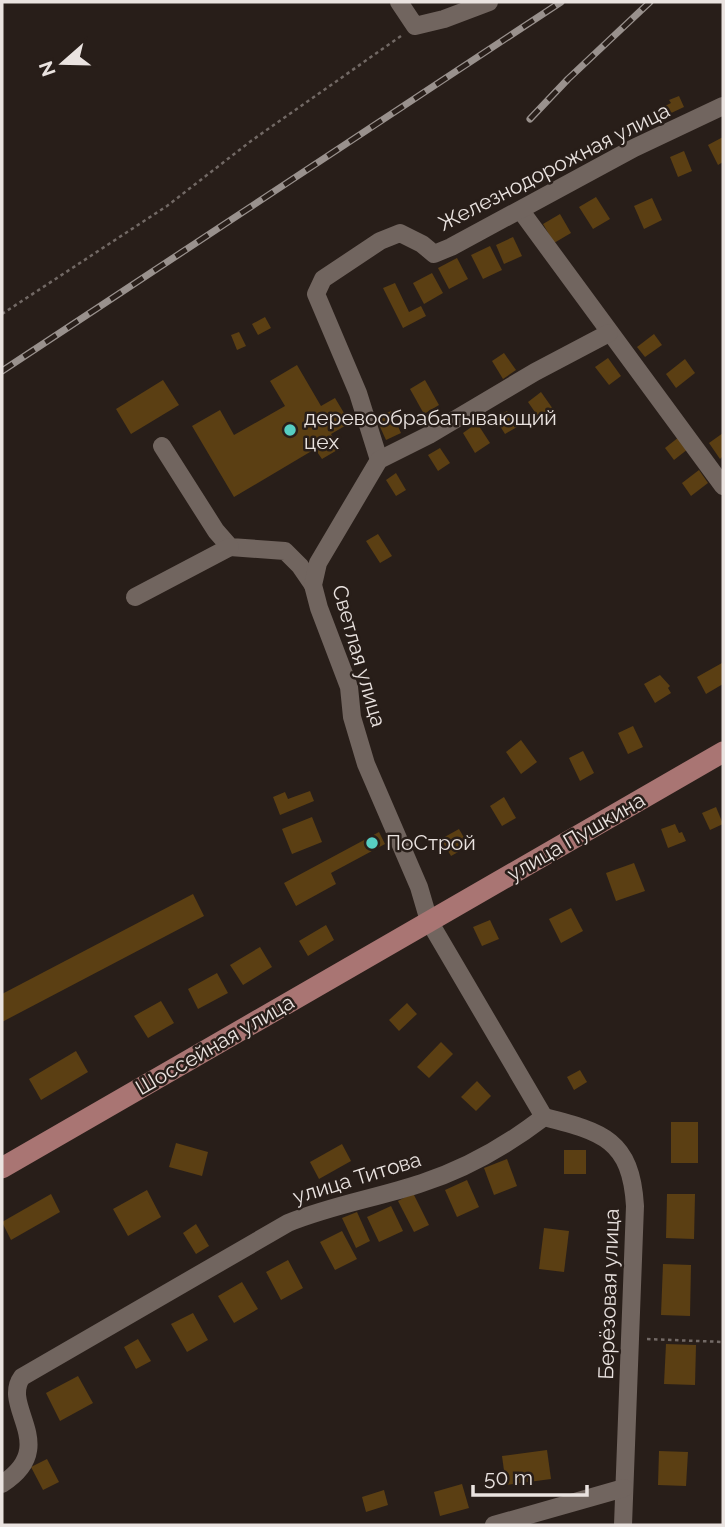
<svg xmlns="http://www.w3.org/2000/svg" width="725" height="1527" font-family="Raleway,sans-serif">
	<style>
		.building { fill: #5b3f13 }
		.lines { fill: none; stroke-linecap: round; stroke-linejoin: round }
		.path { stroke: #726965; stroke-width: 2.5; stroke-dasharray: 3.5 3.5; stroke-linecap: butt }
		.minor { stroke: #71655f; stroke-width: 18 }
		.major { stroke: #a97573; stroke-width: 21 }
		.rail-casing { stroke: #99918d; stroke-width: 7 }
		.rail { stroke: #281e19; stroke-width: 4.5; stroke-dasharray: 13; stroke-linecap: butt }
		.poi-dot { fill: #57cec2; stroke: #281e19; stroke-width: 2.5 }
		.labels { text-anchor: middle; stroke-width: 5; stroke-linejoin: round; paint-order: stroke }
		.street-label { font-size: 21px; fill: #eae3e0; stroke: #281e19 }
		.poi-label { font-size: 21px; fill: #eae3e0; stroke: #281e19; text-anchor: start }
	</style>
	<rect width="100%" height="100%" fill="#281e19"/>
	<g class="building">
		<polygon points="679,96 684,107 667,115 663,107 671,103 669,100"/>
		<polygon points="723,137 723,162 718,165 708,145"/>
		<polygon points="684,151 692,171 678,177 670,157"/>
		<polygon points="596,197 610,219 593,229 579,207"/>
		<polygon points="652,198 662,220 644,229 634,206"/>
		<polygon points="560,214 571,233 554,243 543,224"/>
		<polygon points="513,237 522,256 504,264 496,245"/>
		<polygon points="490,246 502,270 483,279 471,255"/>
		<polygon points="457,258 468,279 449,289 438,268"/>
		<polygon points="432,273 443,293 424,304 413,283"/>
		<polygon points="395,283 409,312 421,306 426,316 403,328 383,288"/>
		<polygon points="265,317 271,328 258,335 252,324"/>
		<polygon points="239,332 246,346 237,350 231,335"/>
		<polygon points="654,334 662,345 645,357 637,347"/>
		<polygon points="504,353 516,370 503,379 492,361"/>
		<polygon points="608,358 621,376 609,385 595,367"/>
		<polygon points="685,359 695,373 676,388 666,374"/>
		<polygon points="297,365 321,406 335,398 350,423 331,434 339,449 322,459 315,449 234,497 192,426 220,410 234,435 285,406 270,381"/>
		<polygon points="163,380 179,405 131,434 116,409"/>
		<polygon points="425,380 439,405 424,414 410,389"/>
		<polygon points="541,392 553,409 539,418 528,402"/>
		<polygon points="391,411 401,433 386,440 376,418"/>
		<polygon points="507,411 517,427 505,434 495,418"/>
		<polygon points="477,423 490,443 475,453 463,433"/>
		<polygon points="723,433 723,456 720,459 709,443"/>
		<polygon points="679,437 688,449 674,460 665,448"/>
		<polygon points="440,448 450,463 438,471 428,455"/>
		<polygon points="699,470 708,483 691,496 682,483"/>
		<polygon points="396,473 406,490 396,496 386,480"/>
		<polygon points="378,534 392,556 380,563 366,541"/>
		<polygon points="722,663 723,684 706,694 697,677"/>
		<polygon points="660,675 670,686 668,688 671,693 655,703 644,684"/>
		<polygon points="633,726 643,747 628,754 618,733"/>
		<polygon points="521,740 537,762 521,774 506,752"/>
		<polygon points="583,751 594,773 580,781 569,758"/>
		<polygon points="310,791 314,801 280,815 273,797 285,792 288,799"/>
		<polygon points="504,797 516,818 502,826 490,806"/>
		<polygon points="716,807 723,824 710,830 702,813"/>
		<polygon points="312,817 322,842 292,854 282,829"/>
		<polygon points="675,824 679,833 682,832 686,841 668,848 661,829"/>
		<polygon points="459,829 469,846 451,856 441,839"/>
		<polygon points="379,832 385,844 331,873 336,884 296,906 284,883"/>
		<polygon points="634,863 645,891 616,901 606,873"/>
		<polygon points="193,894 204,916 2,1022 2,994"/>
		<polygon points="571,908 583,931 561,943 549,919"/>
		<polygon points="490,920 499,939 482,946 473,927"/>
		<polygon points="326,925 334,940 308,956 299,941"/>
		<polygon points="260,947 272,967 243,985 230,965"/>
		<polygon points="217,973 228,993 198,1009 188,989"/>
		<polygon points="161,1001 174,1023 148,1038 134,1016"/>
		<polygon points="407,1003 417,1014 399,1031 389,1020"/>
		<polygon points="441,1042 453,1054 429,1078 417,1067"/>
		<polygon points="76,1051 88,1072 41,1100 29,1079"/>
		<polygon points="580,1070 587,1082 574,1090 567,1077"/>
		<polygon points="477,1081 491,1096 476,1111 461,1097"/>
		<rect x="671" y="1122" width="27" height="41"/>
		<polygon points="176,1143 208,1152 202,1176 169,1167"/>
		<polygon points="342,1144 351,1161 319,1179 310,1162"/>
		<rect x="564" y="1150" width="22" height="24"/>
		<polygon points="507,1159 517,1186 494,1195 484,1168"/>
		<polygon points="467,1180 479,1207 457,1217 445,1190"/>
		<polygon points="147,1190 161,1217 128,1236 113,1209"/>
		<polygon points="413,1193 429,1225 414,1232 398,1201"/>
		<polygon points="51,1194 60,1212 11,1240 2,1222"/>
		<polygon points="667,1194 695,1194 694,1239 666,1238"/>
		<polygon points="391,1206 403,1231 379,1242 367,1217"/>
		<polygon points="357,1212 370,1241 356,1248 342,1218"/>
		<polygon points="196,1224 209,1246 196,1254 183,1233"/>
		<polygon points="544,1228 569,1231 564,1272 539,1269"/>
		<polygon points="342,1231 357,1259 335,1270 320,1242"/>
		<polygon points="288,1260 303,1288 281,1300 266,1272"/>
		<polygon points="663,1264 691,1265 690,1316 661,1315"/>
		<polygon points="242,1282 258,1309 234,1323 218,1296"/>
		<polygon points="193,1313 208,1340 187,1352 171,1324"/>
		<polygon points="138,1339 151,1361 136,1369 124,1347"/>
		<polygon points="666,1344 696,1345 695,1385 664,1384"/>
		<polygon points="78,1376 93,1403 60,1421 46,1393"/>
		<polygon points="547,1450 551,1479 506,1485 502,1456"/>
		<polygon points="659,1451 688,1452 686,1486 658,1485"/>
		<polygon points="47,1459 59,1482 43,1490 31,1467"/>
		<polygon points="462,1484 469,1508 440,1516 434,1492"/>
		<polygon points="384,1490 388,1505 366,1512 362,1497"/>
	</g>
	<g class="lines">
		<g class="path">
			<polyline points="2,314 167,206 251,141 401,36"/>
			<polyline points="647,1339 723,1342"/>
		</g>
		<g class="minor">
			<polyline points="399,2 415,26 444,19 489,2"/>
			<polyline points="521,211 723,486"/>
			<polyline points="162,446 216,531 230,547 285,551 300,566 313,585"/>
			<polyline points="379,460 358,393 316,294 323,279 380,241 400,233 422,244 434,254 451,247 634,148 723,106"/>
			<polyline points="135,597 230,547"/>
			<path d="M544,1117C602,1132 631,1139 635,1206L623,1525"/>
			<path d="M2,1484C61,1446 0,1407 22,1377L288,1223C332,1205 377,1198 422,1183C468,1168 506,1146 544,1117L429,921L419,887L366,764L352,717L349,687L319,608L313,585L318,563L379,460L429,435L535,372L609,333"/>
			<polyline points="494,1525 624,1488"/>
		</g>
		<polyline class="major" points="2,1168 723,752"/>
		<defs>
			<g id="rail">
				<polyline points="530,119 568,79 650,2"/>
				<polyline points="2,371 561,2"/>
			</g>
		</defs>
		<use href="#rail" class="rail-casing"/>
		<use href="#rail" class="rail"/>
	</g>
	<g class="poi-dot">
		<circle cx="290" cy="430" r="7"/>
		<circle cx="372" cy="843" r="7"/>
	</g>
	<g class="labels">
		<g class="street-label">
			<text transform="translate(554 167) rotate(-27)" y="7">Железнодорожная улица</text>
			<text transform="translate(359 656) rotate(74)" y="7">Светлая улица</text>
			<text transform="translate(576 837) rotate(-30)" y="7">улица Пушкина</text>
			<text transform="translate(215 1045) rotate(-30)" y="7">Шоссейная улица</text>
			<text transform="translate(357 1178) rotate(-17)" y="7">улица Титова</text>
			<text transform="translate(609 1294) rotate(-88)" y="7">Берёзовая улица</text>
		</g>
		<g class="poi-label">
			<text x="304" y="425">деревообрабатывающий<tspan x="304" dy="24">цех</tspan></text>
			<text x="386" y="850">ПоСтрой</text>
		</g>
	</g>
	<rect width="725" height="1527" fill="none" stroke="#eae3e0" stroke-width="7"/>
	<g transform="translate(63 63) rotate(250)" stroke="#281e19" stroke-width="5" paint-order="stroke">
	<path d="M0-5L12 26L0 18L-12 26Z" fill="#eae3e0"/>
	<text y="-10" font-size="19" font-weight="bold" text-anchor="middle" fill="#eae3e0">N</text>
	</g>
	<path d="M473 1485v10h114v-10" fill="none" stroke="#eae3e0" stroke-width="3.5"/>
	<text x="484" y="1485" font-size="21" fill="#eae3e0" stroke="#281e19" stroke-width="5" paint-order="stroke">50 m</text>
</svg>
